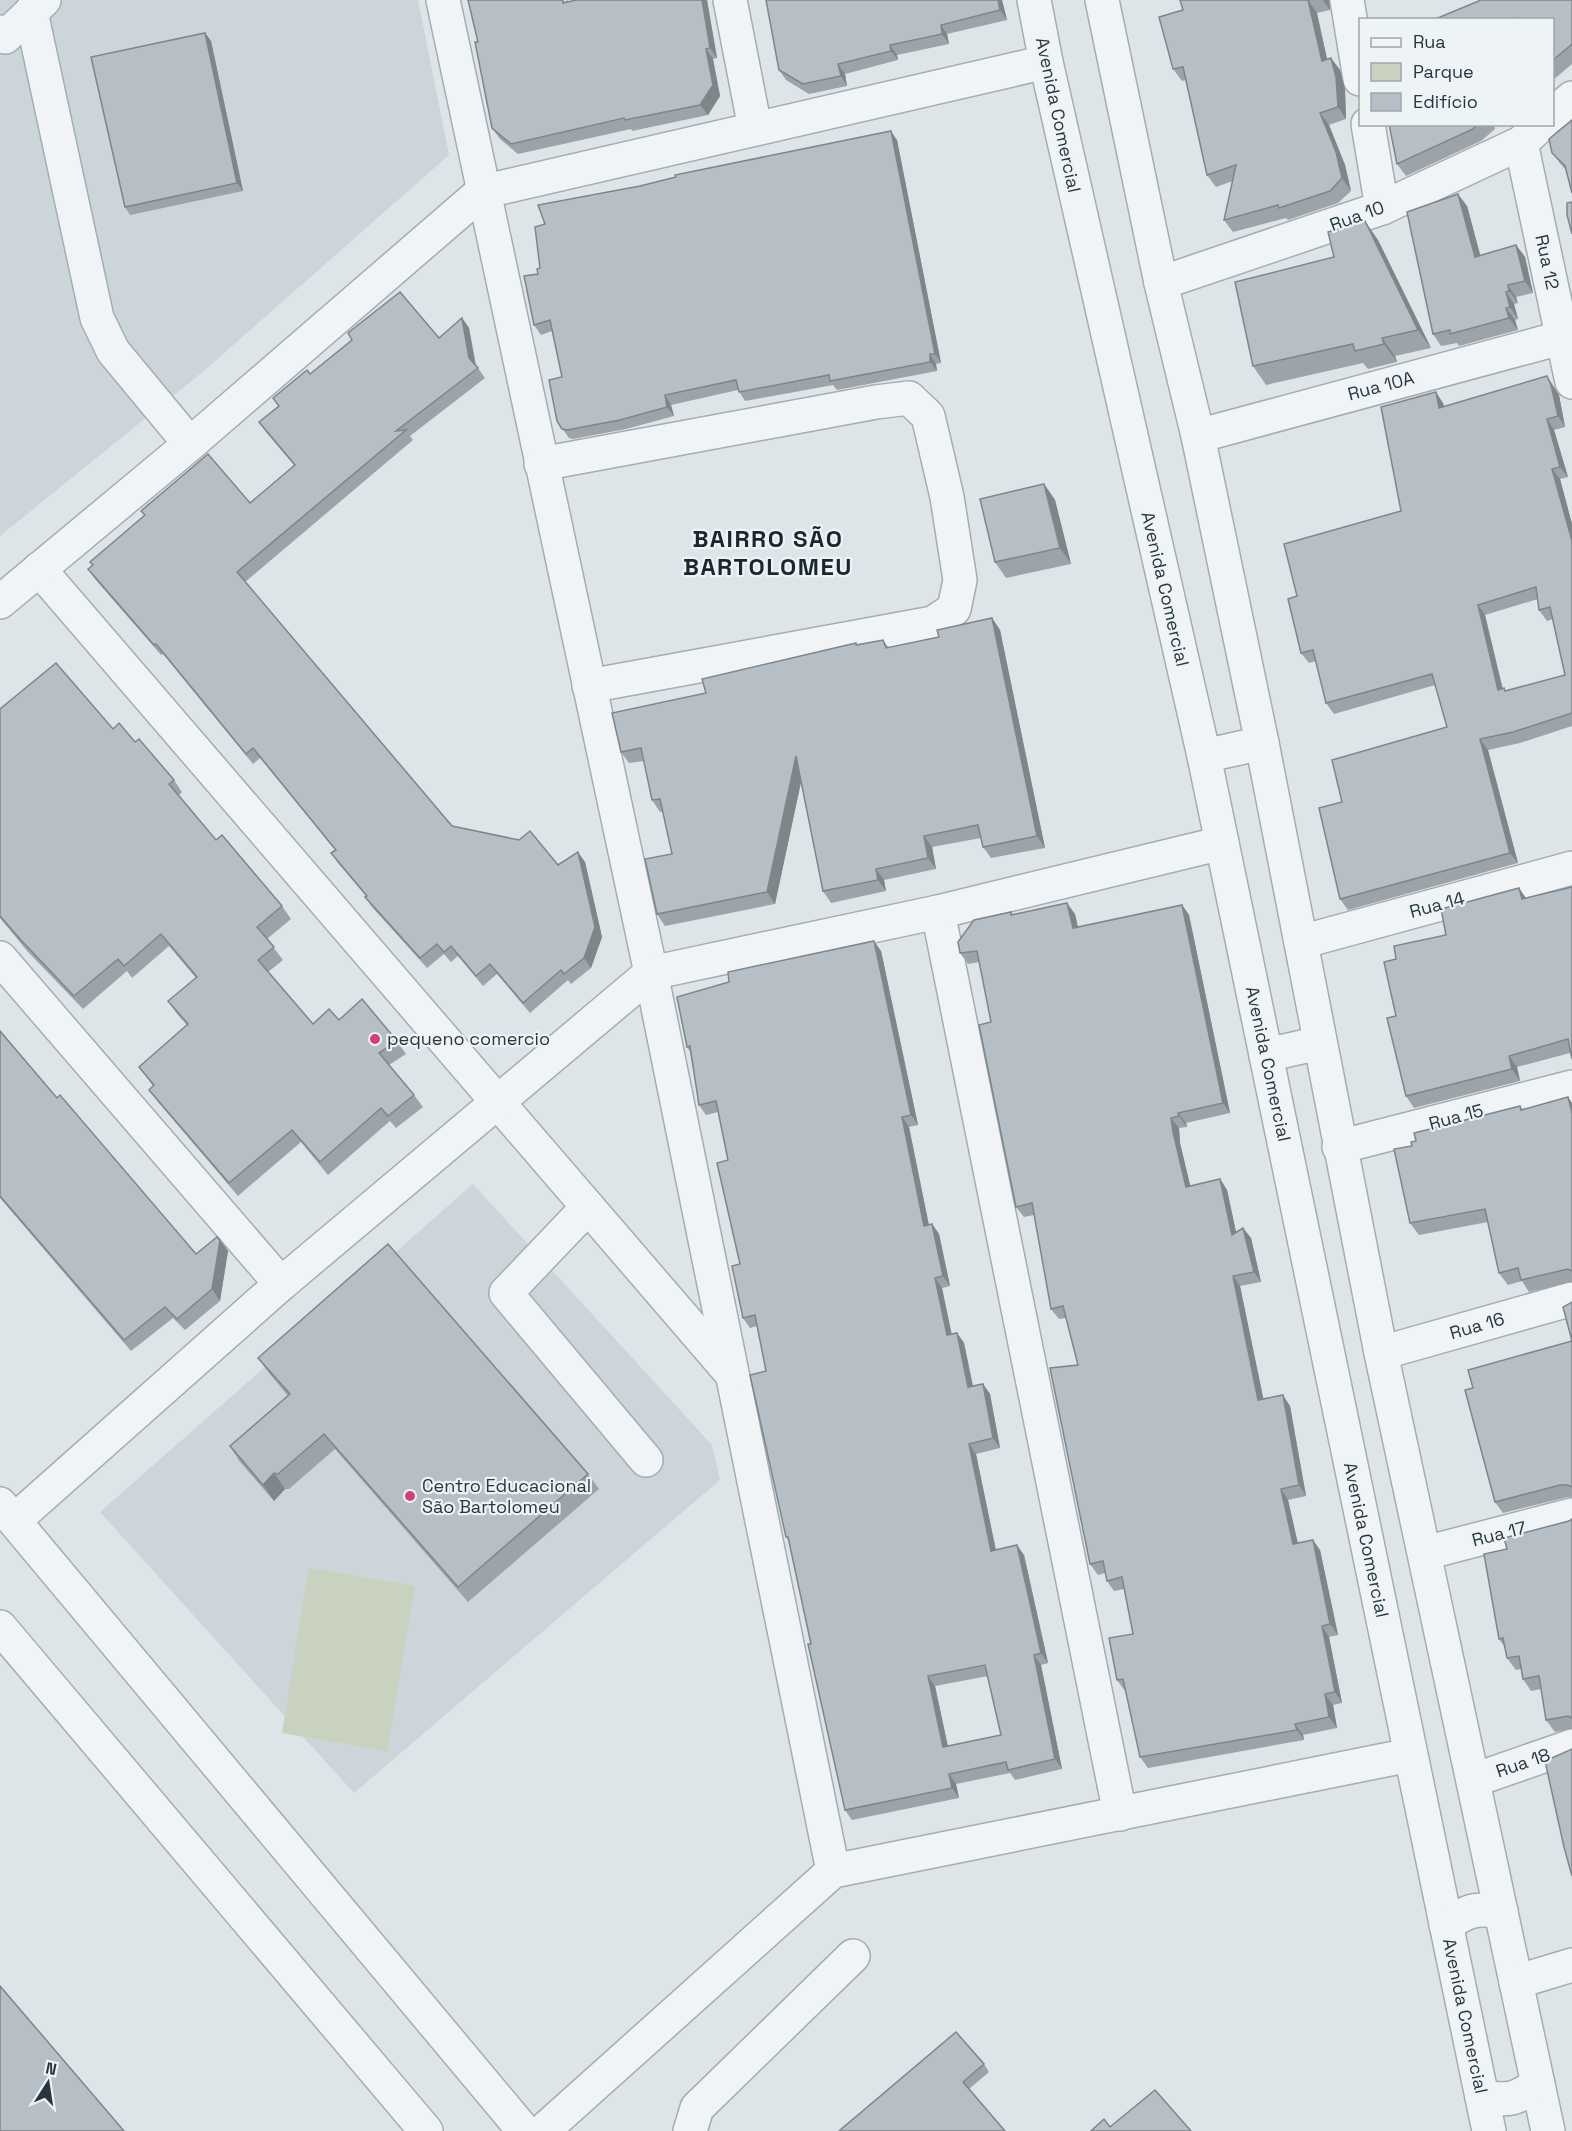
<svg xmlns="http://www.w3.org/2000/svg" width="1572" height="2131" font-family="'Space Grotesk',sans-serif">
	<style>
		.built { fill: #ccd5da }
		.park { fill: #c9d2bf }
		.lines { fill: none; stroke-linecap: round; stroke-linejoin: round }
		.minor-casing { stroke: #a3adb2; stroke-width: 36 }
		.minor { stroke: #f1f4f7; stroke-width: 33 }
		.wall { fill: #9da4a9; fill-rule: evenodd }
		.shaded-wall { fill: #7f868a }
		.building { fill: #b6bfc5; stroke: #7f868a; stroke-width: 1.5; fill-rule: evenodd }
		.poi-dot { fill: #d1407b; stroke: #eef3f6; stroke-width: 2 }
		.labels { text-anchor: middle; stroke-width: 4.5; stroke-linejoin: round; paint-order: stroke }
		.street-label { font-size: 18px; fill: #273640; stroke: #eef3f6 }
		.poi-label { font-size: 18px; fill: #273640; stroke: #eef3f6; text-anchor: start }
		.district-label { font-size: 24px; font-weight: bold; letter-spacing: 1.5px; fill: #192730; stroke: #eef3f6 }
	</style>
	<rect width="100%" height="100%" fill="#dee5e8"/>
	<g class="built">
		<polygon points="0,0 418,0 449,155 205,370 0,536"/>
		<polygon points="473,1184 712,1445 720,1480 354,1793 100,1512"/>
	</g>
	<polygon class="park" points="309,1568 415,1586 387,1751 282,1733"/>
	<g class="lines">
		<defs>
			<g id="minor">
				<polyline points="443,0 651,973 833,1871"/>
				<polyline points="730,0 755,128"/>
				<polyline points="1034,0 1046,62 1204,756 1489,2131"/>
				<polyline points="1102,0 1161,283 1198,436 1262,743 1381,1353 1548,2131"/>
				<polyline points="1347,0 1360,79"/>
				<polyline points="31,12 97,318 113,351 190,444"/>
				<polyline points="0,32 5,37 44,0"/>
				<polyline points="1552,115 1572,98"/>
				<polyline points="1368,124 1382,208"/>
				<polyline points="1521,143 1572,382"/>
				<polyline points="1161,283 1382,208 1521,143 1542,124"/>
				<polyline points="1198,436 1564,337"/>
				<polyline points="541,464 876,402 909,398 928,416 947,497 960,580 954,609 933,623 589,686"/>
				<polyline points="39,569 730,1372"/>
				<polyline points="0,602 190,444 482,192 1046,62"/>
				<polyline points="1204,756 1262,743"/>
				<polyline points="938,912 1120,1814"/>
				<polyline points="1301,942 1572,868"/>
				<polyline points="0,958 281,1284"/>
				<polyline points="1266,1055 1320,1043"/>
				<polyline points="1339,1147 1572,1087"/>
				<polyline points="588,1207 506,1293 646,1460"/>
				<polyline points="1381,1353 1572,1299"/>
				<polyline points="0,1504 524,2131"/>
				<polyline points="15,1520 281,1284 651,973 938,912 1222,843"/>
				<polyline points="1425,1553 1572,1515"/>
				<polyline points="0,1627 426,2131"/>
				<polyline points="1474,1780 1572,1746"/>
				<path d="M1446,1925C1468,1910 1475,1908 1501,1911"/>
				<polyline points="1516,1982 1572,1965"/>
				<path d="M1482,2097C1509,2101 1515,2100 1538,2084"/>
				<polyline points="543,2131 833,1871 1410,1755"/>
				<polyline points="690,2131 697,2108 853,1956"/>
			</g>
		</defs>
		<use href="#minor" class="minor-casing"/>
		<use href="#minor" class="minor"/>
	</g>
	<g class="wall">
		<polygon points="568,0 568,2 576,0 707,0 717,58 713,59 720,96 708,115 632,131 631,129 518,154 500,139 492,128 478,42"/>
		<polygon points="1002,0 1007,20 947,34 949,44 897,55 898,60 845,74 847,86 809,94 786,80 779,70"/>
		<polygon points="1180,0 1329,0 1330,10 1317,13 1327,59 1331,58 1340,70 1345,89 1346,119 1329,125 1345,165 1351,191 1338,203 1288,220 1286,218 1233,232 1224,220 1233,181 1216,187 1207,175 1186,80 1182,81 1173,69 1183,10"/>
		<polygon points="1572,0 1572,64 1552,81 1552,20 1433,20"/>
		<polygon points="205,33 211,41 243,191 130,215 125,207"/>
		<polygon points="1572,120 1566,170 1559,162 1552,153"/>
		<polygon points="1389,124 1494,124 1495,129 1481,141 1406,176 1397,164"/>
		<polygon points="897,140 941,363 936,364 937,371 837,390 833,385 745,401 738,390 671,405 674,416 626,429 573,439 569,438 557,421 562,377 552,331 541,335 534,325 538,274"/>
		<polygon points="1467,206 1480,255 1516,245 1525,257 1533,293 1516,297 1518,303 1514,304 1518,319 1515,320 1518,330 1459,346 1457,343 1441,346 1433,334"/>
		<polygon points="1378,240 1431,348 1395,356 1397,362 1368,369 1363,363 1266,385 1253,366 1334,257"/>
		<polygon points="462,318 469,328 476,365 485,378 410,436 413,440 245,582 452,826 558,865 585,862 602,937 591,968 571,984 568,980 530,1013 497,974 483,986 458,956 451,962 444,954 427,968 372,907 365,897 366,896 338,863 331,853 335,850 260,758 253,764 163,654 161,655 95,579 88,569 145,515 141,511 250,503 294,465 266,432 259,422 278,406 310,374 439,338"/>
		<path d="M1554,387L1559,395L1565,427L1554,430L1568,477L1560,479L1572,524V726L1520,743L1488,750L1518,863L1348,910L1340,899L1342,802L1447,727L1435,685L1334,714L1326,703L1316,661L1309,663L1301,653L1297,596L1401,511L1443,403L1444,407ZM1538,599L1539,610L1547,621L1553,619L1565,675L1506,691L1503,689L1485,615Z"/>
		<polygon points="1044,484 1055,500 1071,564 1006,578 995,562"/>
		<polygon points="992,618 1000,630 1045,848 991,858 983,847 981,838 932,847 936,869 884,880 886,891 831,903 823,891 801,782 775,904 665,926 657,914 672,854 663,811 660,812 652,800 644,761 629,763 621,752 706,693 856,643 857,645 883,640 889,648 939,637"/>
		<polygon points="0,709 113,729 174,780 182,792 178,796 216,840 282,906 291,919 267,939 283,960 268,972 313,1024 339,1020 397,1041 406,1054 389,1065 414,1095 423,1107 396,1128 390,1121 328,1175 301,1142 238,1196 158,1102 149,1090 153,1086 139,1067 187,1025 177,1014 168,1001 196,978 169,946 132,978 127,971 83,1009 28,952 0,918"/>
		<polygon points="1572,887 1570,1053 1517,1067 1520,1081 1414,1108 1406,1096 1396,1016 1396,959 1446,935 1519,888 1526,898"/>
		<polygon points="1182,905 1189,915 1230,1113 1186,1123 1187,1127 1179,1128 1180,1143 1190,1186 1220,1179 1227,1190 1236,1232 1243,1228 1251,1238 1261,1282 1240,1286 1263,1399 1290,1406 1306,1496 1288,1500 1298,1543 1320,1550 1338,1635 1329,1637 1342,1703 1333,1705 1337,1728 1303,1735 1304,1740 1148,1768 1140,1757 1126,1691 1125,1691 1117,1680 1133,1634 1124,1589 1114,1591 1107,1581 1105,1573 1098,1575 1090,1564 1078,1365 1066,1318 1059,1319 1051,1309 1034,1215 1024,1217 1016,1207 991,1022 979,962 968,964 960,953 1011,912 1013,915 1075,914 1078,927"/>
		<path d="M881,951L918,1125L909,1127L929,1225L932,1224L939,1234L950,1286L942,1288L951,1334L957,1333L964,1343L973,1386L983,1384L990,1394L1000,1448L976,1454L996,1550L1024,1555L1048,1663L1041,1665L1062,1769L1015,1780L1010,1773L956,1784L959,1798L852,1820L845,1810L790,1542L786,1537L766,1371L757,1326L750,1328L743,1318L740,1264L728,1160L718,1112L706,1115L699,1105L690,1052L687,1047L729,982ZM988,1676L1001,1735L948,1746L935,1686Z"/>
		<polygon points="0,1031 57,1098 196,1254 220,1240 228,1251 220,1301 185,1330 173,1318 131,1351 0,1198"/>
		<polygon points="1568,1097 1572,1103 1572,1282 1529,1292 1522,1281 1508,1285 1499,1273 1488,1222 1419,1235 1410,1223 1412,1146 1416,1141 1520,1106 1523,1110"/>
		<polygon points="1572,1302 1572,1497 1568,1497 1503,1513 1495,1502 1473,1388 1572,1341"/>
		<polygon points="258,1358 588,1474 599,1489 468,1602 335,1449 289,1489 285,1489 274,1501 240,1462 230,1446 288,1396 269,1373"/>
		<polygon points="1572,1519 1572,1729 1555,1732 1546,1720 1541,1689 1531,1691 1523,1679 1521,1669 1516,1670 1507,1658 1506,1649 1499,1639 1507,1549"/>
		<polygon points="984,2064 989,2072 969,2089 839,2131"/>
	</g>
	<g class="shaded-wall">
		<polygon points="702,0 707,0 717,58 710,48"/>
		<polygon points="998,0 1002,0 1007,20 1000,10"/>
		<polygon points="1308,0 1317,13 1330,73 1322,61"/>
		<polygon points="1323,0 1329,0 1330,10"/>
		<polygon points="941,25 947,34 949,44 942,34"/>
		<polygon points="205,33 211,41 243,191 237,183"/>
		<polygon points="890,45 897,55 898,60 891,51"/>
		<polygon points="706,49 713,59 720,96 708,115 700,105"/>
		<polygon points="1331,58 1340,70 1345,89 1346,119 1338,107"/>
		<polygon points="838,64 845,74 847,86 841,76"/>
		<polygon points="1320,113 1329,125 1345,165 1351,191 1342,178"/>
		<polygon points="891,131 897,140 941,363 935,354"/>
		<polygon points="1458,194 1467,206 1484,269 1475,257"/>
		<polygon points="1365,221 1378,240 1431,348 1418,330"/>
		<polygon points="1516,245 1525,257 1533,293 1525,281"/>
		<polygon points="1508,285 1516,297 1518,303 1509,291"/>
		<polygon points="1506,292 1514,304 1518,319 1510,307"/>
		<polygon points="1506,308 1515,320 1518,330 1509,318"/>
		<polygon points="462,318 469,328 476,368 469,358"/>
		<polygon points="1382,338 1395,356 1397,362 1384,344"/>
		<polygon points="930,354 936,364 937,371 930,362"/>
		<polygon points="1547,376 1559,395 1565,427 1558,416"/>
		<polygon points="1436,392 1443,403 1447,419 1439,408"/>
		<polygon points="665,395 671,405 674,416 667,407"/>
		<polygon points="1547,419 1554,430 1568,477 1560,467"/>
		<polygon points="1552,469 1560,479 1572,524 1572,541"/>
		<polygon points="1044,484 1055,500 1071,564 1060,548"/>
		<polygon points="1478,605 1485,615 1505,700 1498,690"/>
		<polygon points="992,618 1000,630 1045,848 1037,836"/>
		<polygon points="1480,739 1488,750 1518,863 1510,853"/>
		<polygon points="796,756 804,768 775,904 767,892"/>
		<polygon points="924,836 932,847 936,869 928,858"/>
		<polygon points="578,852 585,862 602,937 591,968 584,958"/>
		<polygon points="876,869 884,880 886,891 878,880"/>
		<polygon points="1519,888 1527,900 1522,899"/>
		<polygon points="1067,903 1075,914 1080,938 1073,928"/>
		<polygon points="1182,905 1189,915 1230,1113 1223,1103"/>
		<polygon points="874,941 881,951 918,1125 911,1115"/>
		<polygon points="1509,1056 1517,1067 1520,1081 1512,1069"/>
		<polygon points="1568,1097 1572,1103 1572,1113"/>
		<polygon points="1178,1113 1186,1123 1187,1127 1179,1116"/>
		<polygon points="902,1117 909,1127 931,1236 924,1226"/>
		<polygon points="1171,1118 1179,1128 1180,1143 1193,1197 1186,1187 1173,1132"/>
		<polygon points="1220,1179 1227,1190 1239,1246 1232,1235"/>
		<polygon points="932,1224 939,1234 950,1286 943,1276"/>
		<polygon points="1243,1228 1251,1238 1261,1282 1254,1272"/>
		<polygon points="220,1240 228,1251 220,1301 212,1289"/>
		<polygon points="1233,1276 1240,1286 1266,1411 1258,1400"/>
		<polygon points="935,1278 942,1288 954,1345 947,1335"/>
		<polygon points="957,1333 964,1343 975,1397 968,1387"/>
		<polygon points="983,1384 990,1394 1000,1448 993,1438"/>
		<polygon points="1283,1395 1290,1406 1306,1496 1299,1485"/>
		<polygon points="969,1444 976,1454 998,1561 991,1551"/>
		<polygon points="274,1473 285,1489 274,1501 263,1485"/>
		<polygon points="1281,1489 1288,1500 1300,1554 1293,1544"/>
		<polygon points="1313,1540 1320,1550 1338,1635 1330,1624"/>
		<polygon points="1017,1545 1024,1555 1048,1663 1041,1653"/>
		<polygon points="1322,1626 1329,1637 1342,1703 1335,1692"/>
		<polygon points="1034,1655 1041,1665 1062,1769 1055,1759"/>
		<polygon points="928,1676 935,1686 950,1757 943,1747"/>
		<polygon points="1325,1694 1333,1705 1337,1728 1329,1717"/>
		<polygon points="1295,1724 1303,1735 1304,1740 1297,1730"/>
		<polygon points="949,1774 956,1784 959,1798 952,1788"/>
	</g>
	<g class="building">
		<polygon points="468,0 563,0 563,3 576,0 702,0 710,48 706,49 713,85 700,105 625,120 624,118 511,144 492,128 475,42 478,42"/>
		<polygon points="766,0 998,0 1000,10 941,25 942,34 890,45 891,51 838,64 841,76 803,84 779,70"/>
		<polygon points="1180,0 1310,0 1308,0 1322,61 1331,58 1336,77 1338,107 1320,113 1336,152 1342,178 1330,191 1279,208 1278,205 1224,220 1236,165 1207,175 1183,67 1173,69 1159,17 1183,10"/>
		<polygon points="1481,0 1572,0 1572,44 1552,61 1552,20 1518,20 1518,18 1510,20 1433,20"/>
		<polygon points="205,33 237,183 125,207 91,57"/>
		<polygon points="1572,120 1572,193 1565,166 1552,153 1549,139"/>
		<polygon points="1389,124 1477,124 1473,129 1397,164"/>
		<polygon points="891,131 935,354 930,354 930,362 830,381 829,375 739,392 736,380 665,395 667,407 620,420 567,430 562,429 557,421 549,380 562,377 550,320 534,325 524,276 538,274 537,269 540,268 535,227 545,224 538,205 640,186 676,177 675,175"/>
		<polygon points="1458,194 1475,257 1516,245 1525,281 1508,285 1509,291 1506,292 1510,307 1506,308 1509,318 1450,334 1450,330 1433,334 1407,212"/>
		<polygon points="1572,202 1572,234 1567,215 1567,203"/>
		<polygon points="1365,221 1418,330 1382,338 1384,344 1355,351 1353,344 1253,366 1235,282 1334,257 1328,232"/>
		<polygon points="400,292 439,338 462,318 469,358 478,368 396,431 406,430 237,572 452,826 519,840 530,831 558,865 578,852 595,927 584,958 564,974 561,970 523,1003 490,964 476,976 451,946 444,952 437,944 420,958 365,897 367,896 331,853 336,850 253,748 246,754 156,644 154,645 88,569 93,565 90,562 145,515 141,511 208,454 250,503 295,465 259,422 279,406 273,398 307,370 310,374 352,340 348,333"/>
		<path d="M1547,376L1551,385L1558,416L1547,419L1560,467L1552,469L1572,541V713L1513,732L1480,739L1510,853L1340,899L1319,808L1342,802L1332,760L1447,727L1432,674L1326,703L1313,650L1301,653L1288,599L1297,596L1284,544L1401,511L1381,407L1436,392L1439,408ZM1536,587L1539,610L1550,607L1565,675L1505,691L1504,688L1498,690L1478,605Z"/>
		<polygon points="1044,484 1060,548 995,562 980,499"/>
		<polygon points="992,618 1037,836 983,847 978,825 924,836 928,858 876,869 878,880 823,891 796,756 767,892 657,914 645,859 672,854 660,799 652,800 641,748 621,752 612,713 706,693 702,679 856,643 856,645 883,640 886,648 939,637 937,630"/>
		<polygon points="56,663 113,729 119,723 135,742 139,739 174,780 169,784 216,840 222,835 282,906 257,927 274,947 258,960 313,1024 329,1009 339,1020 362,999 397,1041 379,1053 414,1095 388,1116 381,1108 320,1162 292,1130 229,1183 149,1090 154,1085 139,1067 188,1024 168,1001 197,977 161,934 124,966 118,959 74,996 20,939 0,916 0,709"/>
		<polygon points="1572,887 1572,1059 1568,1039 1509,1056 1512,1069 1406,1096 1387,1018 1396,1016 1384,962 1396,959 1394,946 1446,935 1441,909 1519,888 1522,899"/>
		<polygon points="1067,903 1073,928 1182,905 1223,1103 1178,1113 1179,1116 1171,1118 1173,1132 1186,1187 1220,1179 1232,1235 1243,1228 1254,1272 1233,1276 1258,1400 1283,1395 1299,1485 1281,1489 1293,1544 1313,1540 1330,1624 1322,1626 1335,1692 1325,1694 1329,1717 1295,1724 1297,1730 1140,1757 1123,1679 1117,1680 1109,1638 1133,1634 1122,1577 1107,1581 1103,1561 1090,1564 1050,1368 1078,1365 1063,1306 1051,1309 1032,1203 1016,1207 979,1025 991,1022 977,951 960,953 958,942 974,920 1011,912 1011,915"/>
		<path d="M874,941L911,1115L902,1117L924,1226L932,1224L943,1276L935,1278L947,1335L957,1333L968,1387L983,1384L993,1438L969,1444L991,1551L1017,1545L1041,1653L1034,1655L1055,1759L1008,1770L1006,1762L949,1774L952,1788L845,1810L808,1644H811L788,1537H786L750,1375L766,1371L755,1315L743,1318L732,1266L740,1264L717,1163L728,1160L716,1101L699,1105L690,1046L687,1047L677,997L729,982L728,972ZM985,1665L1001,1735L943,1747L928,1676Z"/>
		<polygon points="0,1031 57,1098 60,1095 196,1254 217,1237 220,1240 212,1289 177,1319 165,1307 124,1340 0,1196"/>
		<polygon points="1568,1097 1572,1113 1572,1271 1568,1269 1521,1280 1518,1268 1499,1273 1485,1209 1410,1223 1394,1149 1412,1146 1411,1142 1416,1141 1414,1133 1520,1106 1521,1110"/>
		<polygon points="388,1244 588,1474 458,1587 324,1434 278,1474 274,1473 263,1485 230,1446 290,1394 258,1358"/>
		<polygon points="1572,1302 1572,1487 1568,1485 1560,1485 1495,1502 1465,1390 1473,1388 1468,1370 1572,1341 1563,1307"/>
		<polygon points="1572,1519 1572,1718 1568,1716 1546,1720 1539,1676 1523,1679 1519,1656 1507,1658 1503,1638 1499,1639 1484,1554 1507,1549 1504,1538 1569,1521"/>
		<polygon points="1572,1749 1572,1876 1564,1847 1545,1761"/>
		<polygon points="0,1986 124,2131 0,2131"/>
		<polygon points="956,2032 984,2064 963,2082 1005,2131 839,2131"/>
		<polygon points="1155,2090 1191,2131 1091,2131 1104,2119 1110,2127"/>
	</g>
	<g class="poi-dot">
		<circle cx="375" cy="1039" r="6"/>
		<circle cx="410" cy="1496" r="6"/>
	</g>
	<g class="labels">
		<g class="street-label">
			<text transform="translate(1058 115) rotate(78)" y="6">Avenida Comercial</text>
			<text transform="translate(1357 216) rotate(-20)" y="6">Rua 10</text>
			<text transform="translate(1547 262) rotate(78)" y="6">Rua 12</text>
			<text transform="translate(1381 386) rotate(-15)" y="6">Rua 10A</text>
			<text transform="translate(1165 589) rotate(77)" y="6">Avenida Comercial</text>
			<text transform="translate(1437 905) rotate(-15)" y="6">Rua 14</text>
			<text transform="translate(1268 1064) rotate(78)" y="6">Avenida Comercial</text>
			<text transform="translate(1456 1117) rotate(-15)" y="6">Rua 15</text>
			<text transform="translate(1477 1326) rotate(-16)" y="6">Rua 16</text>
			<text transform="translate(1499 1534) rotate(-14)" y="6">Rua 17</text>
			<text transform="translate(1366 1540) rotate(78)" y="6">Avenida Comercial</text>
			<text transform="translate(1523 1763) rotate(-19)" y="6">Rua 18</text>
			<text transform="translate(1465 2016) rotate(78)" y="6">Avenida Comercial</text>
		</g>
		<g class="poi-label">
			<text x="387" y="1045">pequeno comercio</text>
			<text x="422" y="1492">Centro Educacional<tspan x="422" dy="21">São Bartolomeu</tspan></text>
		</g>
		<g class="district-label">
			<text x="768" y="547">BAIRRO SÃO<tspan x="768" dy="28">BARTOLOMEU</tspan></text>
		</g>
	</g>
	<rect x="1359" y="18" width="195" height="108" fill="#eef3f6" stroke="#9ea7ad" stroke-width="1.5"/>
	<rect x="1371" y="38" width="30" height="9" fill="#f1f4f7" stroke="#9ea7ad" stroke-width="1.5"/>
	<text x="1413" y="48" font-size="18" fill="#273640">Rua</text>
	<rect x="1371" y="63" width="30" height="18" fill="#c9d2bf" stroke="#9ea7ad" stroke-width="1.5"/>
	<text x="1413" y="78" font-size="18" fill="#273640">Parque</text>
	<rect x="1371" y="93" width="30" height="18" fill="#b6bfc5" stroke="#9ea7ad" stroke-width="1.5"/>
	<text x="1413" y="108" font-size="18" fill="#273640">Edifício</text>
	<g transform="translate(48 2083) rotate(12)" stroke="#eef3f6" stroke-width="4.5" paint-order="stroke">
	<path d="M0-4.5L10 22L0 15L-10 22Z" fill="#273640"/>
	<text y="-9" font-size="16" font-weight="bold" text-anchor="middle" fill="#273640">N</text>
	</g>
</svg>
